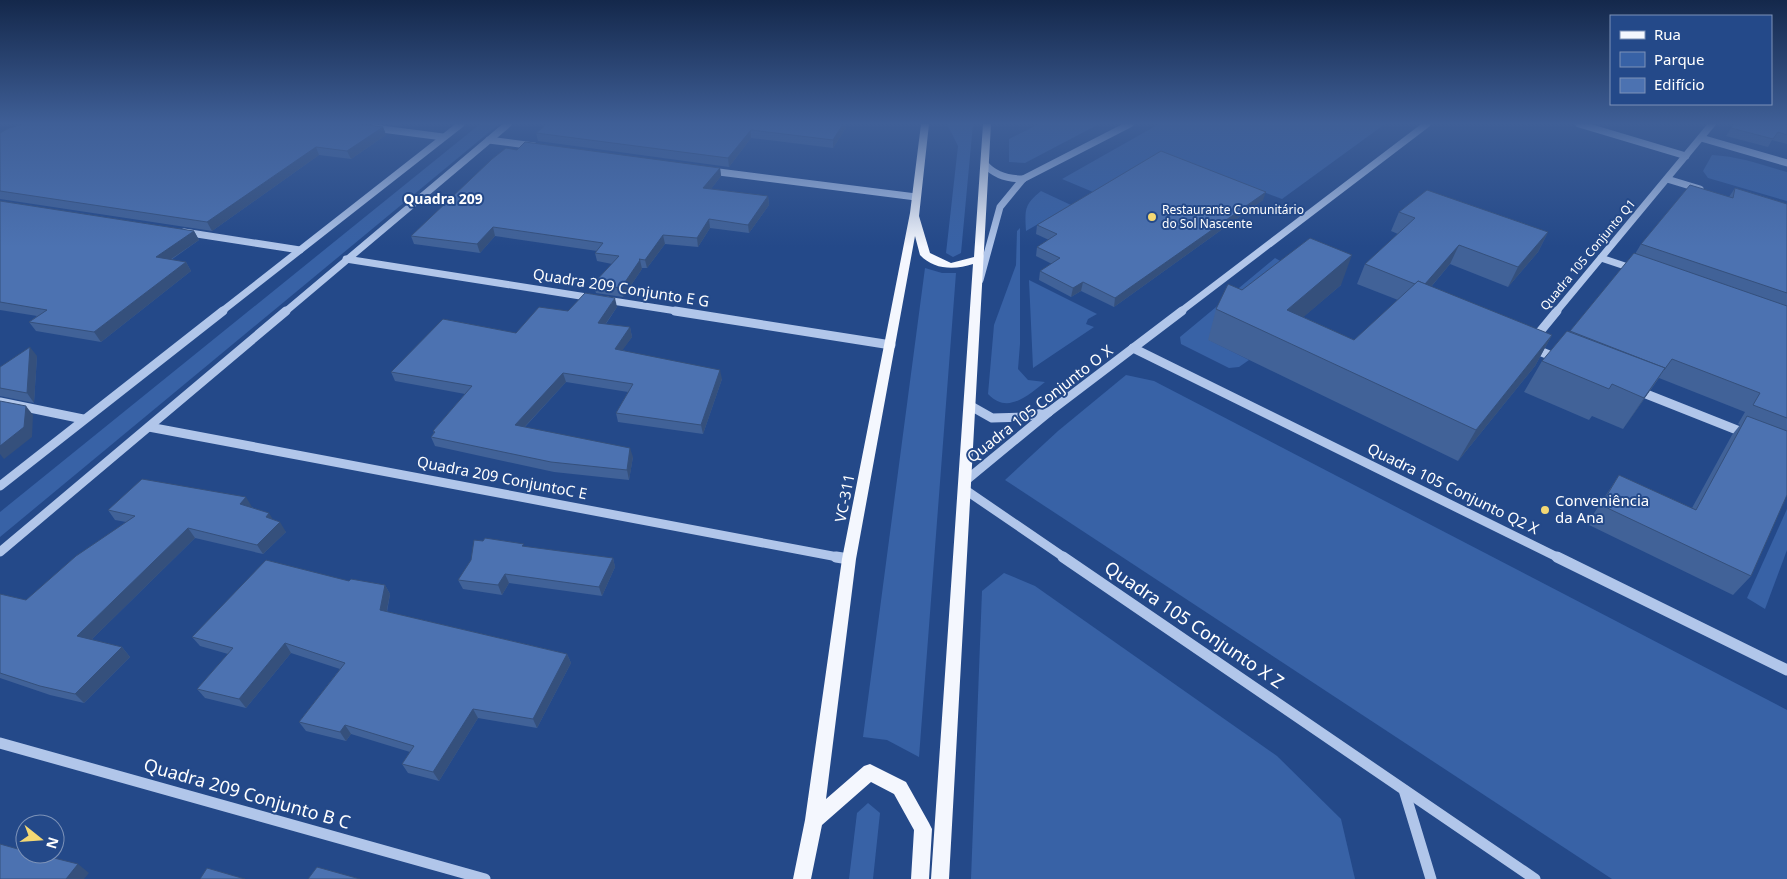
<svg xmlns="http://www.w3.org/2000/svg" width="1787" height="879" font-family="'Noto Sans',sans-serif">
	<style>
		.green { fill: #3862a6 }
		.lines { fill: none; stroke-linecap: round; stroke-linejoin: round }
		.minor-far2 { stroke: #b1c6ea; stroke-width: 7 }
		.minor-far1 { stroke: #b1c6ea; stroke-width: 9 }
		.minor { stroke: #b1c6ea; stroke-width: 11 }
		.major { fill: #f4f7fe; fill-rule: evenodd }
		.wall { fill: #416298 }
		.shaded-wall { fill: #35507c }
		.building { fill: #4c72b1; stroke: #35507c }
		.poi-dot { fill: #f4d874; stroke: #244989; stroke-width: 2 }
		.labels { text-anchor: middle; stroke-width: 4; stroke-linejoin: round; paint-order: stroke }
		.far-poi-label { font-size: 12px; fill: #fff; stroke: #244989; text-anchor: start }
		.far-street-label { font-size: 12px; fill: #fff; stroke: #244989 }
		.far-neighbourhood-label { font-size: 14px; font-weight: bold; fill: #fff; stroke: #244989 }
		.street-label { font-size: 15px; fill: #fff; stroke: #244989 }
		.poi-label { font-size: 15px; fill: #fff; stroke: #244989; text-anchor: start }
		.near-street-label { font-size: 18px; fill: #fff; stroke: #244989 }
	</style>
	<rect width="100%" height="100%" fill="#244989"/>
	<g class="green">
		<polygon points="480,124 499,124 0,537 0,512"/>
		<polygon points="947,124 973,124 961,253 953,257 946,253 958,146"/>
		<polygon points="1039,124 1099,124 1025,163 1009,162 1009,139"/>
		<polygon points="1159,124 1385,124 1282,199 1253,188 1247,190 1155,155 1093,192 1062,179"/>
		<path d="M1712,155C1738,156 1762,165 1787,172V201L1708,178L1703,171Z"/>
		<path d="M1041,191L1071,205L1026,231C1025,209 1024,205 1041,191Z"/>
		<path d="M1020,228V344L1018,369L1028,380L1045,382C1028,395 1008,415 988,394L994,325L1016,265L1017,231Z"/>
		<polygon points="1275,258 1293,268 1209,340 1249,360 1239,367 1229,368 1181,344 1180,337"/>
		<polygon points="925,268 942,273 956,273 919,757 887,740 863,737"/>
		<polygon points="1029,280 1097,314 1088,319 1086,324 1094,327 1033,368"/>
		<polygon points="1126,375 1154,381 1787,710 1787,879 1612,879 1005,480 1058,431"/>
		<polygon points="1787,509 1787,550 1765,609 1747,598"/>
		<polygon points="1004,573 1035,586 1277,756 1341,819 1355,879 971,879 982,591"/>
		<polygon points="868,803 880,813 873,879 849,879 857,813"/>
	</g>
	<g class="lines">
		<g class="minor-far2">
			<polyline points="1579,124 1686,156"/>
			<polyline points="374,128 443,137"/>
			<polyline points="1701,138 1787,163"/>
			<polyline points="489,140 534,146"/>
			<path d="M985,164C995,176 1008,179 1023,179"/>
			<polyline points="711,171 916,197"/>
			<polyline points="1667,179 1700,189"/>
			<polyline points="184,232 300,250"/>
			<polyline points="1601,258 1634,269"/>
			<polyline points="346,259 593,298"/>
			<polyline points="980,280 1000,207 1023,179 1130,124"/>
			<polyline points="606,300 683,312"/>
			<polyline points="221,312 461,124"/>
			<polyline points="285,312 508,124"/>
			<polyline points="1180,312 1427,124"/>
			<polyline points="1556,312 1712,124"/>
		</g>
		<g class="minor-far1">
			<polyline points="675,311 891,345"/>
			<polyline points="1534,339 1557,311"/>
			<polyline points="1133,348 1559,558"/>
			<polyline points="1532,348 1559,359"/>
			<polyline points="1636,390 1747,434"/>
			<polyline points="0,402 83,419"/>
			<polyline points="969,405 992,418 1023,417 1049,412"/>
			<polyline points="149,427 843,558"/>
			<polyline points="964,482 1049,412 1182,311"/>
			<polyline points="0,486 223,311"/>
			<polyline points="964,489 1065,558"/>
			<polyline points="0,552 286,311"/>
		</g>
		<g class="minor">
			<polyline points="836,557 849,559"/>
			<polyline points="1063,557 1535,879"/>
			<polyline points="1557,557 1787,670"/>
			<polyline points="0,743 485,879"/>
			<polyline points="1404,790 1431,879"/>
		</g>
		<path class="major" d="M921,124H929L919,216L930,253L951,263L974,257L983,124H991L949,879H931L973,264C955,270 934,270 920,255L915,236L856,559L826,799L864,766L870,764L906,782L929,823L932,829L929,879H911L914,830L894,794L871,782L822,825L811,879H793L805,820L842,559L910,213Z"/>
	</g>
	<g class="wall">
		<polygon points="380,124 402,124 399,126"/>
		<polygon points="848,124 833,148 751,138 729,167 538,141 536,133"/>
		<polygon points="1734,124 1787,124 1787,144 1772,140 1768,147 1726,136"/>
		<polygon points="383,127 386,135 351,159 319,155 212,231 0,199 0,133"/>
		<polygon points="517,150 720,168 721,176 711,189 768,196 769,205 749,233 710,228 698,247 665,244 647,268 642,268 642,269 623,297 596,293 593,284 612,264 597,261 595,253 597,251 495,236 480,253 414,244 411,236"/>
		<polygon points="1735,188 1787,204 1787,495 1751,576 1733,595 1587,524 1606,495 1619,475 1692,508 1732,435 1740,425 1738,424 1745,412 1659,378 1623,429 1592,416 1589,420 1524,392 1542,361 1570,331 1635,254 1641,244 1729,197"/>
		<polygon points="1263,200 1114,307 1081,291 1071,297 1039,280 1040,271 1052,264 1036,256 1037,247 1049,240 1036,234 1037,225"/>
		<polygon points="0,201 194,231 199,240 171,260 186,262 191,271 101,342 36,331 29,322 37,316 0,310"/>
		<polygon points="1399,212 1548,232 1538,252 1508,287 1450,264 1431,287 1552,335 1535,366 1458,461 1208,340 1216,309 1242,290 1341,285 1303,317 1354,340 1398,300 1357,284 1365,264 1398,234 1391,231"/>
		<polygon points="617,307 606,324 630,327 632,337 622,350 722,379 703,434 618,422 616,413 628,392 566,382 525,427 633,457 629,480 554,472 435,446 431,437 434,433 433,431 465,394 395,381 391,372 516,333 568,311"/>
		<polygon points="37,356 34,403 0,396 0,367"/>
		<polygon points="252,507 273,520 286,532 263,554 195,538 91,640 122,647 130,657 84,703 50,695 0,678 0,594 26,600 126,522 115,520 108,510"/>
		<polygon points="525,547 613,558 615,567 602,596 509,583 502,595 463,589 458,580"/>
		<polygon points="349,581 385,585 390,594 387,612 567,654 571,663 537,728 478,718 439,781 408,773 402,764 410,752 351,734 346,741 306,731 299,722 340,669 291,653 246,708 205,698 197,689 228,654 200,646 192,637"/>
	</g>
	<g class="shaded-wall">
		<polygon points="843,124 848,124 833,148 833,140"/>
		<polygon points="383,127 386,135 351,159 347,151"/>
		<polygon points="751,130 751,138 729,167 728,158"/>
		<polygon points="316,147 319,155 212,231 207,222"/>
		<polygon points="720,168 721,176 705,197 703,188"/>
		<polygon points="1266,192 1263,200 1114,307 1115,298"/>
		<polygon points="768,196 769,205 749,233 748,225"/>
		<polygon points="709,219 710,228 698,247 697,238"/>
		<polygon points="493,227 495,236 480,253 477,244"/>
		<polygon points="194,231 199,240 161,266 156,257"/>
		<polygon points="1548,232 1538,252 1508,287 1518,267"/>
		<polygon points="663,235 665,244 647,268 645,260"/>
		<polygon points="1459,245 1450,264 1414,307 1422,287"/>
		<polygon points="1352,255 1341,285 1279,338 1287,310"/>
		<polygon points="640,260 642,269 623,297 621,288"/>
		<polygon points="186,262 191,271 101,342 94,332"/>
		<polygon points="1083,282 1081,291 1071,297 1073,288"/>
		<polygon points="615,298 617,307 600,332 598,323"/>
		<polygon points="630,327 632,337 617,358 615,349"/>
		<polygon points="1552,335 1535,366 1458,461 1476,430"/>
		<polygon points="30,347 37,356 34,403 27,393"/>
		<polygon points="1665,368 1644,399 1623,429 1644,398"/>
		<polygon points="720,370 722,379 703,434 701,425"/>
		<polygon points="563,373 566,382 518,434 515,425"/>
		<polygon points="26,406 33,415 32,437 4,459 0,454 0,446"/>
		<polygon points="630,448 633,457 629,480 627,470"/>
		<polygon points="246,497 252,507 247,513 240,504"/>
		<polygon points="269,513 275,523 266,517"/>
		<polygon points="280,522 286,532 263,554 257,545"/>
		<polygon points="188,528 195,538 85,646 77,636"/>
		<polygon points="613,558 615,567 602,596 599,587"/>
		<polygon points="505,574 509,583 502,595 498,585"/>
		<polygon points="385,585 390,594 385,620 380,610"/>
		<polygon points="285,643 291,653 246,708 239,699"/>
		<polygon points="122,647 130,657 84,703 75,694"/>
		<polygon points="567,654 571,663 537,728 533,719"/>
		<polygon points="473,709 478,718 439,781 433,772"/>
		<polygon points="345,725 351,734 346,741 340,732"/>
		<polygon points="78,864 89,873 84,879 66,879"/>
	</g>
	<g class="building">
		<polygon points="23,124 360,124 383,127 347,151 316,147 207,222 0,191 0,133 9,128"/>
		<polygon points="547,124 843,124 833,140 751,130 728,158 536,133"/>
		<polygon points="1734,124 1787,124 1787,135 1778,132 1773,139 1731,128"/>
		<polygon points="525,142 720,168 703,188 768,196 748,225 709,219 697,238 663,235 645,260 639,259 640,260 621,288 593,284 619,256 595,253 603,243 493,227 477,244 411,236 492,159 506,148 517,150"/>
		<polygon points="1161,151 1266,192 1115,298 1083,282 1073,288 1040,271 1060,258 1037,247 1057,234 1037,225"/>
		<polygon points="1690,185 1733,198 1735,188 1787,204 1787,293 1641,244"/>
		<polygon points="1427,190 1548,232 1518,267 1459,245 1425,284 1418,281 1415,284 1365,264 1415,218 1399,212"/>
		<polygon points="0,201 194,231 156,257 186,262 94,332 29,322 47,310 0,302"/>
		<polygon points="1310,238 1352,255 1287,310 1354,340 1418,281 1552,335 1476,430 1216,309 1228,284 1242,290"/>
		<polygon points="1634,253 1787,306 1787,418 1753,405 1760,393 1672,359 1664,370 1665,368 1570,331"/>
		<polygon points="585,293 615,298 598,323 630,327 615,349 720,370 701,425 616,413 633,384 563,373 515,425 630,448 627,470 551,462 431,437 435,432 433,431 472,386 391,372 443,319 516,333 539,307 568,311"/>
		<polygon points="1567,331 1665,368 1644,398 1612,384 1609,389 1542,361"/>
		<polygon points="30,347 27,393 0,388 0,367"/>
		<polygon points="0,401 26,406 24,427 0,446"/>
		<polygon points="1747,416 1787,431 1787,495 1751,576 1601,505 1619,475 1696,510"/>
		<polygon points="142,479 246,497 240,504 269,513 266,517 280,522 257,545 188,528 77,636 122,647 75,694 40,686 0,673 0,594 26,600 76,556 135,516 108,510"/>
		<polygon points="485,538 524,544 522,546 613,558 599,587 505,574 498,585 458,580 471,560 474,540 483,541"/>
		<polygon points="266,560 349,581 351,579 385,585 380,610 567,654 533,719 473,709 433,772 402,764 414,746 345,725 340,732 299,722 345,663 285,643 239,699 197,689 233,648 192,637"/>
		<polygon points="0,844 25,851 25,854 38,854 78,864 66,879 0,879"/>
		<polygon points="317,867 360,879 308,879"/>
		<polygon points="207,868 245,879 200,879"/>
	</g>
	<linearGradient id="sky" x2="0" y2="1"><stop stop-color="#14284b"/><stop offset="0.5" stop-color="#3f5f97"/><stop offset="1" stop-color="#3f5f97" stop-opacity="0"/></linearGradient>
	<rect width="1787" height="247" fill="url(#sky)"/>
	<g class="poi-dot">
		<circle cx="1152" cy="217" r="5"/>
		<circle cx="1545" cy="510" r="5"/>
	</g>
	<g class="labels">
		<g class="far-poi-label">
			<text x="1162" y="214">Restaurante Comunitário<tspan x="1162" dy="14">do Sol Nascente</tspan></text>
		</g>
		<g class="far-street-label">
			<text transform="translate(1588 255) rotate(-50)" y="4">Quadra 105 Conjunto Q1</text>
		</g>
		<g class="far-neighbourhood-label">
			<text x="443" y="204">Quadra 209</text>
		</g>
		<g class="street-label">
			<text transform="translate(621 288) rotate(9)" y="5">Quadra 209 Conjunto E G</text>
			<text transform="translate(1040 404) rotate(-38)" y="5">Quadra 105 Conjunto O X</text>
			<text transform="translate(502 478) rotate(11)" y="5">Quadra 209 ConjuntoC E</text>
			<text transform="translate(1453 489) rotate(26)" y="5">Quadra 105 Conjunto Q2 X</text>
			<text transform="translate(845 498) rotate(-79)" y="5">VC-311</text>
		</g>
		<g class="poi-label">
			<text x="1555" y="506">Conveniência<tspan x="1555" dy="17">da Ana</tspan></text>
		</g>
		<g class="near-street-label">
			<text transform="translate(1194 625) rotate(34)" y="6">Quadra 105 Conjunto X Z</text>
			<text transform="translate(247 794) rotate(16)" y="6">Quadra 209 Conjunto B C</text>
		</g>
	</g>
	<rect x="1610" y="15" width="162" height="90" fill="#244989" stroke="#7c92b8"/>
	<rect x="1620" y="31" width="25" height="8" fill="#f4f7fe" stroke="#7c92b8"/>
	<text x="1654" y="40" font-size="15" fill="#ffffff">Rua</text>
	<rect x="1620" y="52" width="25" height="15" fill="#3862a6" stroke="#7c92b8"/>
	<text x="1654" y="65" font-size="15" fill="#ffffff">Parque</text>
	<rect x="1620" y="78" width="25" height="15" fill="#4c72b1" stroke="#7c92b8"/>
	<text x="1654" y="90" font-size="15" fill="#ffffff">Edifício</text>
	<g transform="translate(40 839) rotate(107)"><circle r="24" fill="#244989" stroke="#7c92b8"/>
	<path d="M0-4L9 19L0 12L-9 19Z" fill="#f4d874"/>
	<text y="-8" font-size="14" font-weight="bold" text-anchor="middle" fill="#ffffff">N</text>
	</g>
</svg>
